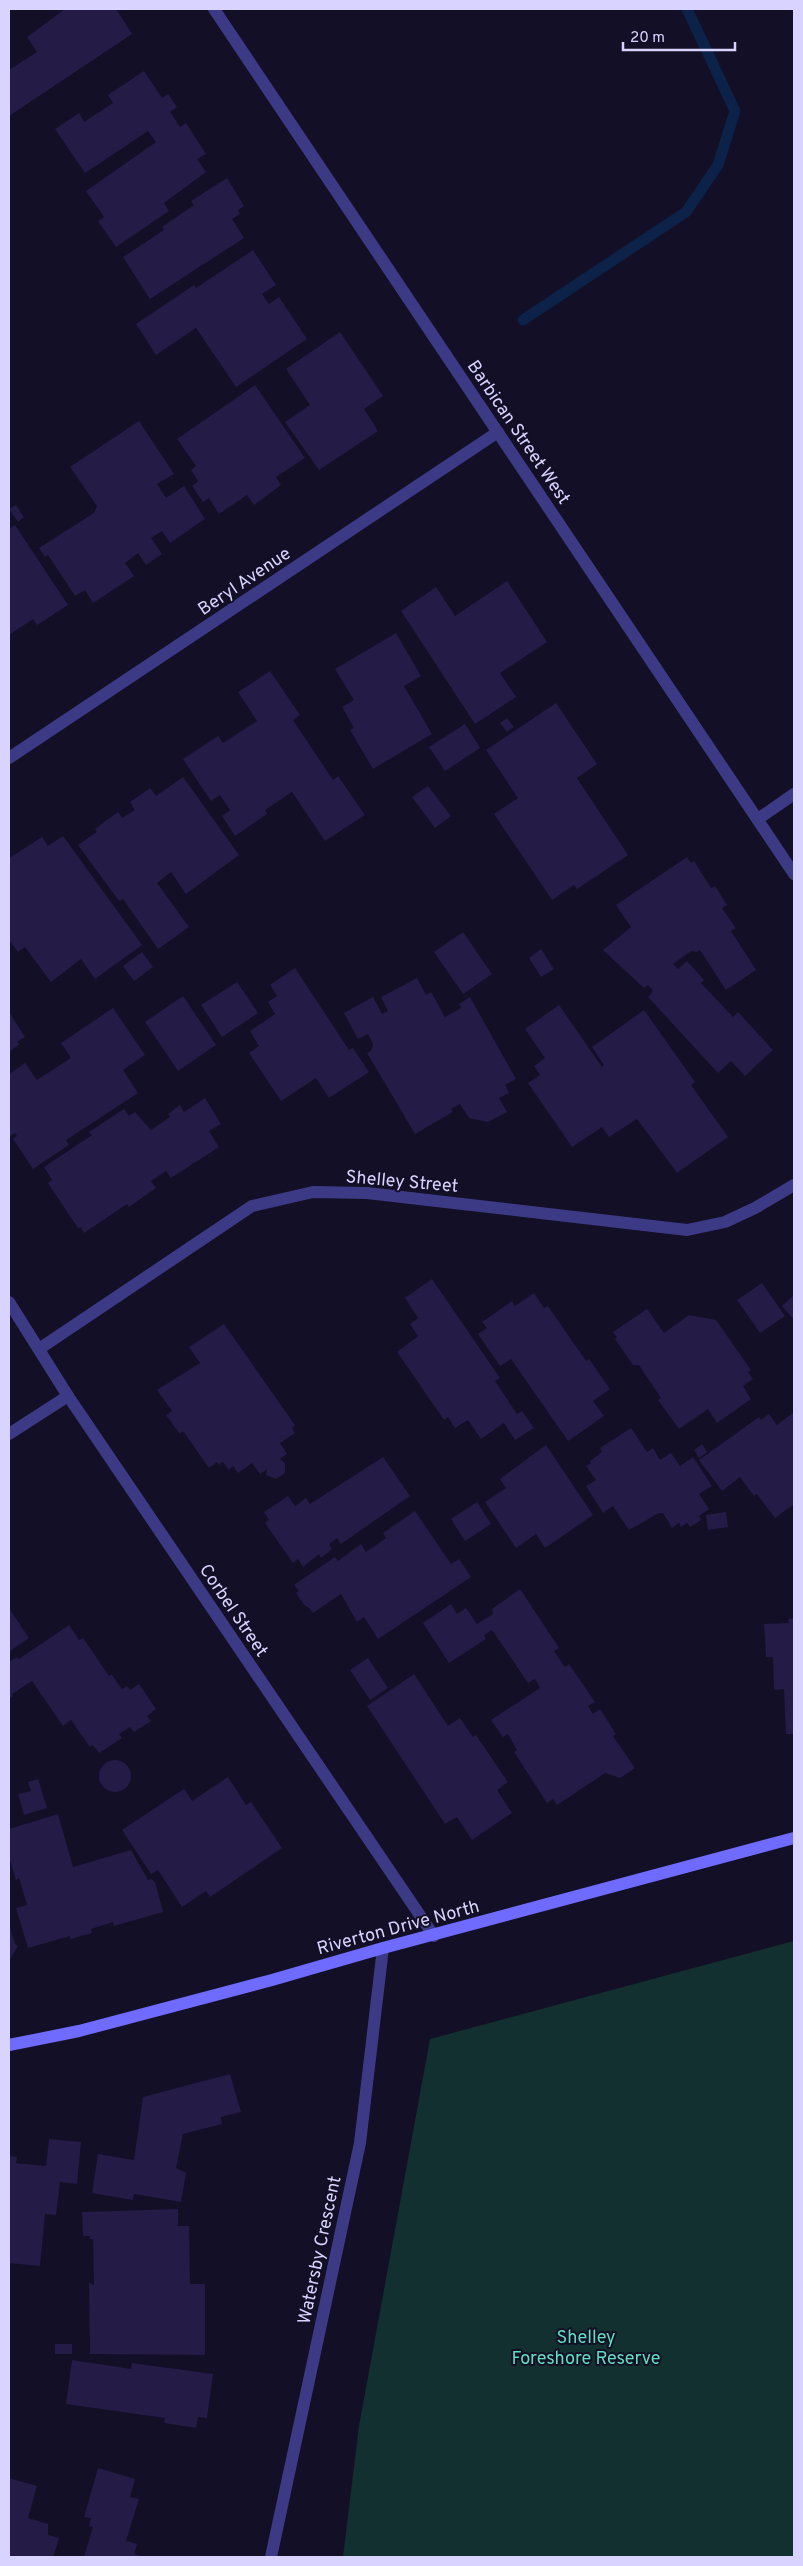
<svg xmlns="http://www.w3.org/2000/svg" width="803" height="2566" font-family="Overpass,sans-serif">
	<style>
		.green { fill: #12302f }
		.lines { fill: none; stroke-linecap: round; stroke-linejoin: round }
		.stream { stroke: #0c2248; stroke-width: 11 }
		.building { fill: #241b47 }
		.street { stroke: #3d3a85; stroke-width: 12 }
		.secondary { stroke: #6f6bff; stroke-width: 12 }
		.labels { text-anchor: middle; stroke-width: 4; stroke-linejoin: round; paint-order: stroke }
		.street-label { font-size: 18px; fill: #d9d4ff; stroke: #130f26 }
		.park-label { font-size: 18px; fill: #5fe0c0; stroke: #130f26 }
	</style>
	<rect width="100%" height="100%" fill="#130f26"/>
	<polygon class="green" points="794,1941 794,2557 343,2557 359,2426 430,2039"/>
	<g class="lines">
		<polyline class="stream" points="523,320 686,212 718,165 735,111 687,9"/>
	</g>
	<g class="building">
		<polygon points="65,9 116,9 132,34 9,116 9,70 37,52 27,37"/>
		<polygon points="144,71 162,98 168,94 177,107 170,112 180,127 186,123 206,154 197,159 206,172 164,203 169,211 116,247 98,221 104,217 86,191 156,142 148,131 85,173 55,129 79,113 84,122 113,103 108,95"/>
		<polygon points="227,178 244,206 238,210 240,214 232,219 244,238 150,299 123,257 164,230 162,227 194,205 191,201"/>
		<polygon points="253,250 276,285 262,294 269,304 279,297 307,339 236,387 196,328 156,355 136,324 194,285 196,288"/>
		<polygon points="340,332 383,396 364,409 378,431 319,470 285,422 310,405 286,369"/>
		<polygon points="255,385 305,458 276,477 281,485 254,505 247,495 219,514 209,498 203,502 192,486 198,481 191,470 196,466 177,439"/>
		<polygon points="139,421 174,474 157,484 166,498 184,486 205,519 170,543 162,531 151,538 162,554 146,565 138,553 125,563 134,576 93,603 85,590 75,596 48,555 45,557 39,548 94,513 97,506 70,467"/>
		<polygon points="16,505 24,517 18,522 9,509"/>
		<polygon points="15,525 68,605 37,625 33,619 9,635 9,529"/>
		<polygon points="507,581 547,642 500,673 516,697 475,724 401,611 436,587 455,616"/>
		<polygon points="396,633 421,676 404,686 432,734 373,769 350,730 354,728 342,707 354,700 335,669"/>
		<polygon points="270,671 300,715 293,720 333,780 338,776 365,815 325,841 292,792 265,810 267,814 235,836 222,816 230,810 220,795 211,801 183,759 218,736 223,743 257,721 238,692"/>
		<polygon points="556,703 597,764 577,778 628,855 577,889 574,885 552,900 494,814 518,798 486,750"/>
		<polygon points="507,718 514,727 507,732 500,723"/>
		<polygon points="465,724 480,748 445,771 429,747"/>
		<polygon points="183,777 239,855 186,894 171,872 157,883 189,927 158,949 123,899 119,901 78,845 97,832 95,829 118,812 122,818 135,810 130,802 150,788 156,796"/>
		<polygon points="428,786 451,816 435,828 412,797"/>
		<polygon points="63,836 142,945 95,979 81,959 51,982 25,947 18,952 9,940 9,858 42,837 48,846"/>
		<polygon points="687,857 691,863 694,861 711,888 715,886 727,905 722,908 736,928 731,931 756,970 726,990 700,950 697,952 691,951 673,964 678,969 687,961 704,980 701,983 733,1017 738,1012 773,1050 745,1076 731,1061 718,1073 648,997 653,991 648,985 644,988 603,950 631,927 616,905"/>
		<polygon points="463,932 492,974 463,994 434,952"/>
		<polygon points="541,949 554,969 541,977 529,958"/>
		<polygon points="142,952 153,967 134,981 123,966"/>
		<polygon points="295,968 349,1050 353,1048 369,1072 329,1098 316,1078 281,1101 249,1053 259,1046 250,1031 275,1014 268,1002 277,996 270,985"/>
		<polygon points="417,978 426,995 431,992 445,1017 461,1008 459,1004 470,997 516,1079 505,1085 509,1093 499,1098 507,1112 488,1122 469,1118 460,1104 451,1109 453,1112 415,1134 367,1053 371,1051 373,1044 368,1034 358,1039 344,1013 373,997 382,1014 388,1011 381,997"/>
		<polygon points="237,982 258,1013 222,1037 201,1005"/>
		<polygon points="183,996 216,1045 178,1071 145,1022"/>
		<polygon points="559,1005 602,1067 604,1065 592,1047 644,1010 695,1082 691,1085 728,1137 677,1173 637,1119 609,1137 602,1127 572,1147 528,1083 540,1075 534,1066 545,1058 525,1029"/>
		<polygon points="113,1008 145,1055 123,1070 138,1093 66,1140 69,1145 33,1169 13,1139 17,1136 15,1133 9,1137 9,1074 25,1063 37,1080 71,1058 61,1043"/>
		<polygon points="9,1012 25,1037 17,1042 20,1044 9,1052"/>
		<polygon points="205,1098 221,1124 209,1131 219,1147 171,1178 166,1171 151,1181 156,1188 129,1207 127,1204 84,1233 81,1227 78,1228 48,1183 52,1180 44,1167 92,1135 89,1132 124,1109 129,1116 135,1112 151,1130 170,1117 168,1114 180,1105 184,1112"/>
		<polygon points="432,1279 500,1378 495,1381 517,1414 522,1411 534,1428 515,1440 504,1423 481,1439 468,1420 455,1428 448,1417 444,1420 397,1352 418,1336 410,1324 418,1318 405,1298"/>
		<polygon points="762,1283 785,1316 760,1333 737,1300"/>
		<polygon points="534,1293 544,1308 548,1306 586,1361 589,1359 610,1389 593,1401 604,1416 568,1441 511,1359 500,1366 478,1334 487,1328 482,1322 512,1301 515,1306"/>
		<polygon points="794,1295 794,1320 782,1306"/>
		<polygon points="647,1309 664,1333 689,1315 716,1320 751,1370 748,1372 753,1379 743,1386 751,1399 717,1423 708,1409 679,1429 658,1400 661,1398 639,1365 633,1365 615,1339 617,1337 613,1332"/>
		<polygon points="224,1324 295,1425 292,1428 295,1433 280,1443 287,1454 280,1459 285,1463 285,1473 276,1479 266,1475 267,1469 260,1474 252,1463 238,1473 233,1466 229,1470 223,1462 219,1465 217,1462 209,1468 183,1431 180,1434 166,1415 172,1411 157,1390 200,1363 189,1347"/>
		<polygon points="794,1412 794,1504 775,1518 757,1494 754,1496 740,1477 722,1491 699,1460 759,1417 761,1420 769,1414 777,1425"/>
		<polygon points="631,1428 647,1452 653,1448 660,1460 671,1453 680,1466 693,1457 712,1486 699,1494 709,1509 699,1516 701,1520 690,1527 687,1523 681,1527 679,1523 672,1528 663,1513 659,1513 629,1530 613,1506 603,1513 586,1486 596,1480 586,1466 591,1463 590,1461 602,1452 600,1448"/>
		<polygon points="702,1444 707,1452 699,1458 694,1450"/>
		<polygon points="546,1445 593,1515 545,1548 536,1534 516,1548 485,1502 506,1488 500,1479"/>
		<polygon points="383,1457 410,1496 341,1544 337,1538 329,1544 332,1549 321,1558 319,1554 303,1567 298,1559 293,1563 265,1523 269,1520 264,1512 288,1496 295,1506 306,1498 310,1504"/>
		<polygon points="477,1502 491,1524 465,1541 451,1519"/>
		<polygon points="415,1511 451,1564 459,1559 471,1577 378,1639 364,1617 357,1622 341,1594 313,1613 308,1607 305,1606 296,1593 299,1591 294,1585 335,1557 338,1561 361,1544 366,1552 386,1538 383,1533"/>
		<polygon points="726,1512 728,1527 708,1530 706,1515"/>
		<polygon points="520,1589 559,1648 554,1651 565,1667 569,1664 595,1702 588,1706 593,1714 600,1709 616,1734 613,1736 635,1768 620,1778 605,1773 557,1805 553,1799 547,1803 514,1752 517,1750 508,1734 503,1737 491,1720 540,1688 535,1679 528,1683 492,1630 484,1635 486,1639 449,1663 423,1623 451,1604 457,1614 466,1608 477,1624 493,1614 492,1609"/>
		<polygon points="9,1608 29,1638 9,1652"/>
		<polygon points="794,1618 794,1734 786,1734 784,1689 774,1690 773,1657 766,1657 764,1624 789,1623 788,1619"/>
		<polygon points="69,1625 79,1640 83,1638 109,1676 111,1674 122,1689 127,1686 130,1690 139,1684 156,1709 147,1716 151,1721 134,1732 130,1727 119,1734 122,1738 99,1753 93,1745 90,1747 71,1720 63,1726 32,1681 12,1694 13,1696 9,1699 9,1662 17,1657 19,1659"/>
		<polygon points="368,1658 388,1688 370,1700 350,1670"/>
		<polygon points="414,1674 448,1726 460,1718 473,1737 476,1735 508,1782 497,1790 512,1813 472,1840 457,1817 445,1824 367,1706"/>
		<circle cx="115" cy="1776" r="16"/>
		<polygon points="228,1777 246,1805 251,1802 282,1848 210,1897 206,1891 182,1907 158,1870 151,1874 122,1830 184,1789 192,1801"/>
		<polygon points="38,1779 47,1808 24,1815 18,1794 31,1791 28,1782"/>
		<polygon points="58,1814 73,1867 131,1850 148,1880 151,1879 155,1882 163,1912 114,1926 113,1922 91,1929 92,1933 70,1939 70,1936 28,1948 16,1908 27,1905 19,1878 16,1880 9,1857 9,1829"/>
		<polygon points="9,1924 15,1944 18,1946 9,1961"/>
		<polygon points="230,2074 241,2112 221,2117 222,2124 183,2134 176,2168 186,2173 181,2202 134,2194 133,2200 92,2193 98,2154 134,2160 143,2097"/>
		<polygon points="49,2139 81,2142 77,2184 60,2182 56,2215 45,2214 40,2266 9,2263 9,2156 17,2157 16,2163 46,2166"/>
		<polygon points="178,2209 178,2226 189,2226 190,2284 205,2284 205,2355 90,2354 89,2283 94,2285 93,2239 90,2239 90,2236 83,2236 82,2212"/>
		<rect x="55" y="2344" width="17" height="10"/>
		<polygon points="72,2360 131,2369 132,2363 213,2374 207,2418 198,2417 196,2428 164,2423 165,2418 66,2404"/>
		<polygon points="98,2468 135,2479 130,2497 139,2499 126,2541 137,2544 134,2554 145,2557 84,2557 93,2527 89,2526 91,2518 84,2517"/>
		<polygon points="9,2478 37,2486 28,2518 48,2524 48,2535 59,2538 53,2557 9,2557"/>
	</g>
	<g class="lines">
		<g class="street">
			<polyline points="214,9 794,874"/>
			<polyline points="9,758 498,432"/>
			<polyline points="758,819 794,794"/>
			<polyline points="9,1302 68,1396 434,1936"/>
			<polyline points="39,1349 252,1206 313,1192 367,1193 687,1230 725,1222 755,1208 794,1185"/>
			<polyline points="9,1434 68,1396"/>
			<polyline points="271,2557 360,2143 383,1948"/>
		</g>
		<polyline class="secondary" points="9,2045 79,2031 272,1980 383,1948 794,1838"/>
	</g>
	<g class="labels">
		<g class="street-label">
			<text transform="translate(519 432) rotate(56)" y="6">Barbican Street West</text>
			<text transform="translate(244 581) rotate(-34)" y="6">Beryl Avenue</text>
			<text transform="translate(402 1181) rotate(5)" y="6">Shelley Street</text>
			<text transform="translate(234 1610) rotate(56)" y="6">Corbel Street</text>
			<text transform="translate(398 1927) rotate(-15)" y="6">Riverton Drive North</text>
			<text transform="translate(319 2250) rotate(-78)" y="6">Watersby Crescent</text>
		</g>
		<g class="park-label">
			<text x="586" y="2343">Shelley<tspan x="586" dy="21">Foreshore Reserve</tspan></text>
		</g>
	</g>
	<rect width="803" height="2566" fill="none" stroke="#d9d4ff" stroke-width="20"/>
	<path d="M623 42v8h112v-8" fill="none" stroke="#d9d4ff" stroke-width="2.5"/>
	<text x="630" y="42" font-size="15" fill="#d9d4ff" stroke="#130f26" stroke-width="4" paint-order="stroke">20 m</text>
</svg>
